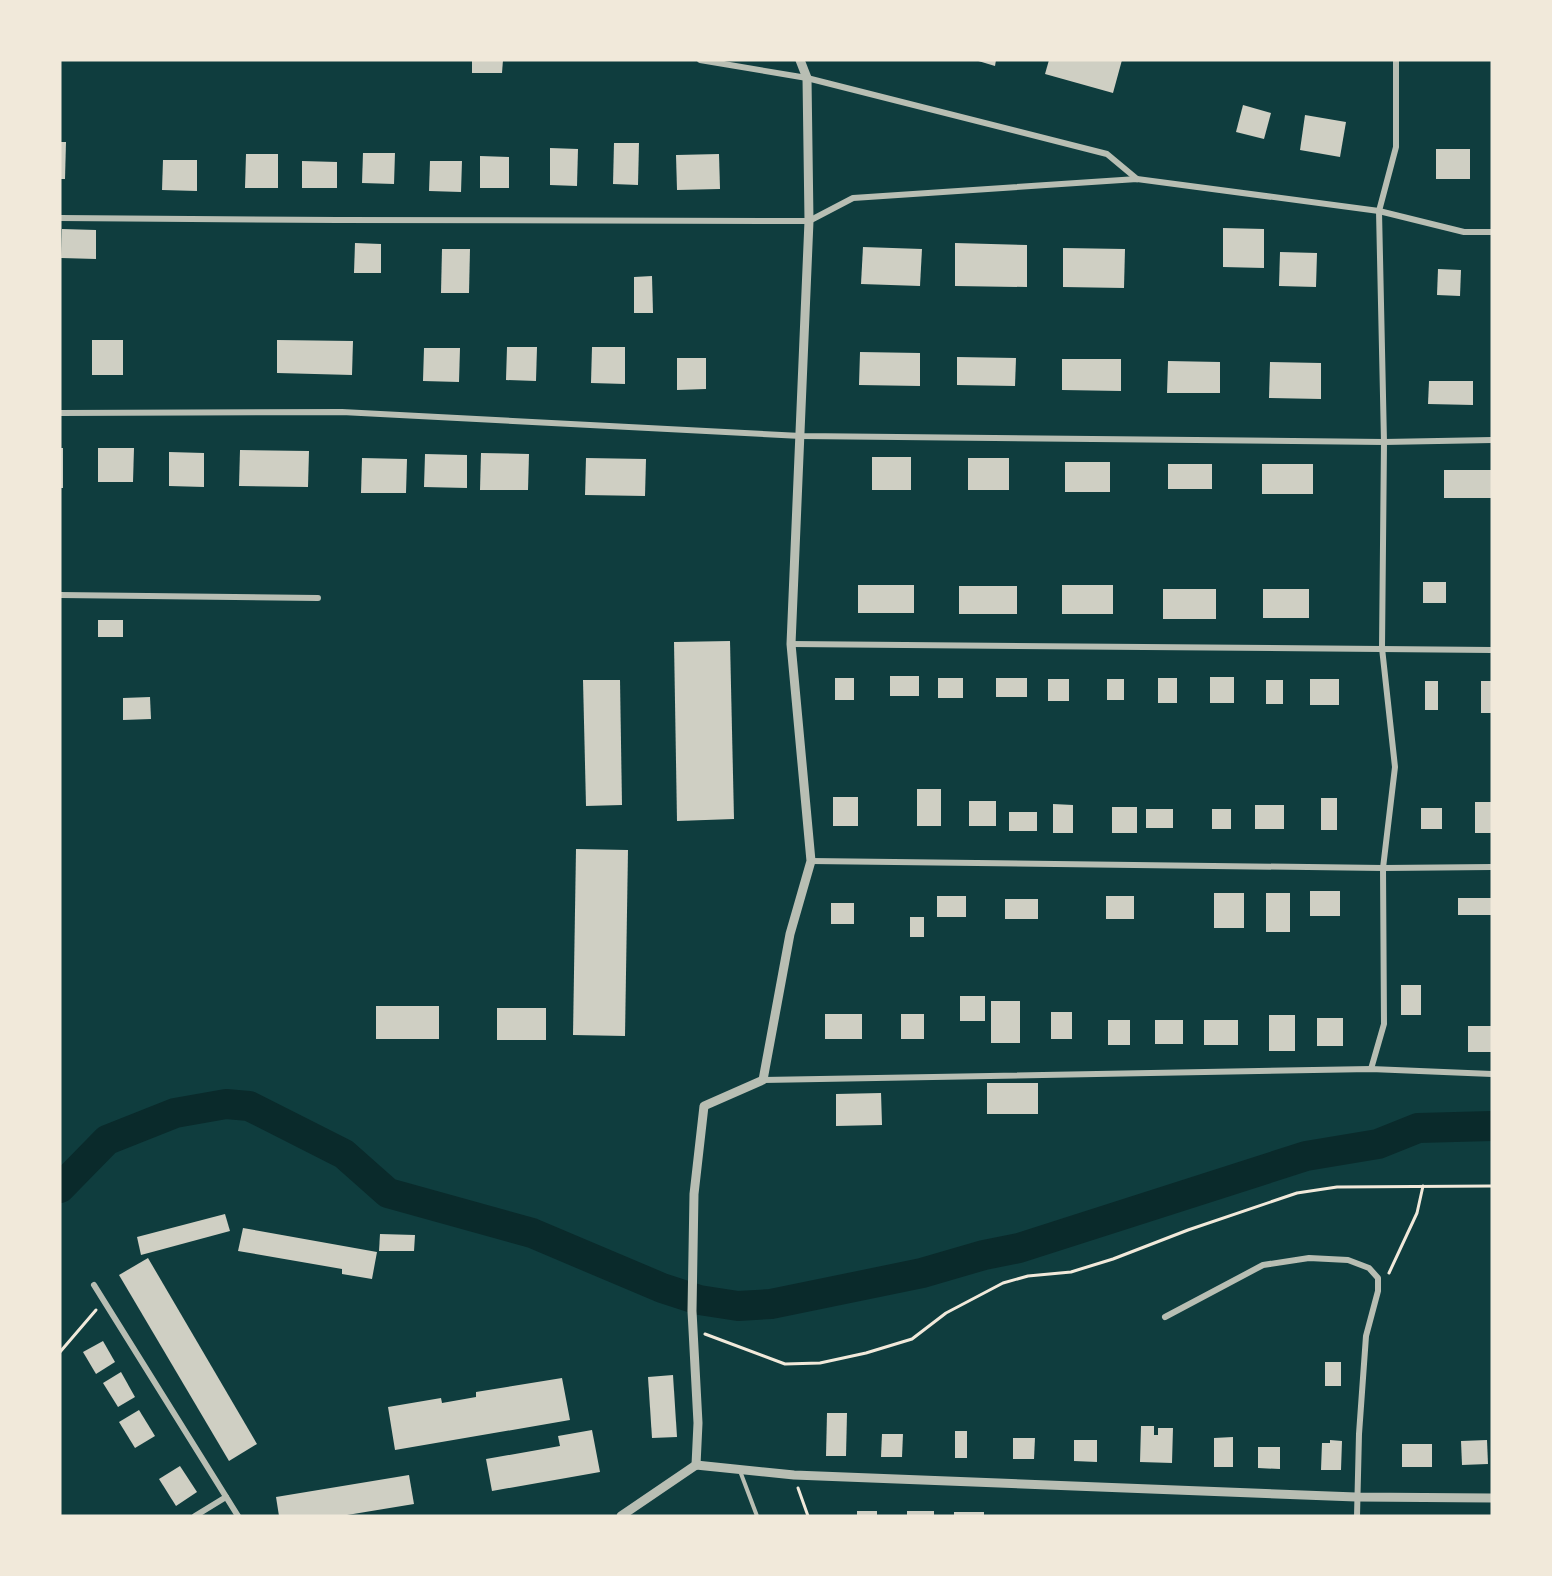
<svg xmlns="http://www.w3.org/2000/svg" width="1552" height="1576" font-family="'Nunito Sans',sans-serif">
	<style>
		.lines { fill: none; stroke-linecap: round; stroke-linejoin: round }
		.river { stroke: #0a2a2b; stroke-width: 30 }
		.building { fill: #cfcfc3 }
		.path { stroke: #f1e9da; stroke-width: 3 }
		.service { stroke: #b8beb3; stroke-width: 4 }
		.minor { stroke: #b8beb3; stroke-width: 6 }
		.tertiary { stroke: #b8beb3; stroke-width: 9 }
	</style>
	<rect width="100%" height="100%" fill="#0f3d3e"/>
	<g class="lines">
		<polyline class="river" points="60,1188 107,1140 175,1113 226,1104 249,1106 344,1154 388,1193 532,1233 662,1288 699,1300 738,1306 771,1304 922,1273 984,1255 1019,1248 1306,1156 1378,1144 1418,1128 1492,1126"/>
	</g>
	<g class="building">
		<polygon points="472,60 503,60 502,73 472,73"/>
		<polygon points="975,60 996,60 995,66"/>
		<polygon points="1049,60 1122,60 1113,93 1045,74"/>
		<polygon points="1243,105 1271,113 1264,139 1236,132"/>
		<polygon points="1305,115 1346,122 1340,157 1300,150"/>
		<polygon points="60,142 66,142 65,179 60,179"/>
		<polygon points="614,143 639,143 638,185 613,184"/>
		<polygon points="550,148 578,149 577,186 550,185"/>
		<rect x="1436" y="149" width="34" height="30"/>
		<polygon points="363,153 395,153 394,184 362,183"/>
		<polygon points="246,154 278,154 278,188 245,188"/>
		<polygon points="719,154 720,189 677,190 676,155"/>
		<polygon points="480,156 509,157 509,188 480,188"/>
		<polygon points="163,160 197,160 197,191 162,190"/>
		<polygon points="302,161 337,162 337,188 302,188"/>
		<polygon points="430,161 462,161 461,192 429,191"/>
		<polygon points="1223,228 1264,229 1264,268 1223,267"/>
		<polygon points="62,229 96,230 96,259 61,258"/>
		<polygon points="355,243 381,244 381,273 354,273"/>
		<polygon points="955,243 1027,245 1027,287 955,286"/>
		<polygon points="863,247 922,249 920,286 861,284"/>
		<polygon points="1063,248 1125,249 1124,288 1063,287"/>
		<polygon points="442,249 470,249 469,293 441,293"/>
		<polygon points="1280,252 1317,253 1316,287 1279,286"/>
		<polygon points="1438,269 1461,270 1460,296 1437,295"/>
		<polygon points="652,276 653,313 634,313 634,277"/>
		<rect x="92" y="340" width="31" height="35"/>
		<polygon points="277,340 353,341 352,375 277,373"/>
		<polygon points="507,347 537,347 536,381 506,380"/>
		<polygon points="592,347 625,347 625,384 591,383"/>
		<polygon points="424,348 460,348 459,382 423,381"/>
		<polygon points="860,352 920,353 920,386 859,385"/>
		<polygon points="957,357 1016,358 1015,386 957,385"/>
		<polygon points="677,358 706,358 706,389 677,390"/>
		<polygon points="1062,359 1121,359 1121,391 1062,390"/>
		<polygon points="1168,361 1220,362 1220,393 1167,393"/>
		<polygon points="1270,362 1321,363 1321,399 1269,398"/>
		<polygon points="1429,381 1473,381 1473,405 1428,404"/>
		<rect x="60" y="448" width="3" height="40"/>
		<polygon points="98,448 134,448 133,482 98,482"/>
		<polygon points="240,450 309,451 308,487 239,486"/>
		<polygon points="169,452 204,453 204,487 169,486"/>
		<polygon points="481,453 529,454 528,490 480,490"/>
		<polygon points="425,454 467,455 467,488 424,487"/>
		<rect x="872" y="457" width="39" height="33"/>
		<polygon points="362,458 407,459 406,493 361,493"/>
		<polygon points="586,458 646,459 645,496 585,495"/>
		<rect x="968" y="458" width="41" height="32"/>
		<rect x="1065" y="462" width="45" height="30"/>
		<rect x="1168" y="464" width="44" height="25"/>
		<rect x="1262" y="464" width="51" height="30"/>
		<rect x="1444" y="470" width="48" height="28"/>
		<rect x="1423" y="582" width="23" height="21"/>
		<rect x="858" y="585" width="56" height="28"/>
		<rect x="1062" y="585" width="51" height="29"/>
		<rect x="959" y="586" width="58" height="28"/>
		<rect x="1163" y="589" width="53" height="30"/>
		<rect x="1263" y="589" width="46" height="29"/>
		<rect x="98" y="620" width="25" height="17"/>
		<polygon points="730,641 734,819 677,821 674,642"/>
		<rect x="890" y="676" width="29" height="20"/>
		<rect x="1210" y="677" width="24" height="26"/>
		<rect x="835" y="678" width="19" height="22"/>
		<rect x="938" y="678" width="25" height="20"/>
		<rect x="996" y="678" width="31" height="19"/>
		<rect x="1158" y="678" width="19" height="25"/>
		<rect x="1048" y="679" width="21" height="22"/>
		<rect x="1107" y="679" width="17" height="21"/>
		<rect x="1310" y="679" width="29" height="26"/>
		<polygon points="583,680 620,680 622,805 586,806"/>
		<rect x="1266" y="680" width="17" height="24"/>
		<rect x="1425" y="681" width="13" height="29"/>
		<rect x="1481" y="681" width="11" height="32"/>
		<polygon points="150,697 151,719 123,720 123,698"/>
		<rect x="917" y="789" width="24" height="37"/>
		<rect x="833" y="797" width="25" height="29"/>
		<rect x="1321" y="798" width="16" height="32"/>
		<rect x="969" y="801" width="27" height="25"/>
		<rect x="1475" y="802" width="17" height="31"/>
		<polygon points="1053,804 1073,805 1073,833 1053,833"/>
		<rect x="1255" y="805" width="29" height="24"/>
		<rect x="1112" y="807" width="25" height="26"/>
		<rect x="1421" y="808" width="21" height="21"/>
		<rect x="1146" y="809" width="27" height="19"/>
		<rect x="1212" y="809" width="19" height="20"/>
		<rect x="1009" y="812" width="28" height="19"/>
		<polygon points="576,849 628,850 625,1036 573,1035"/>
		<rect x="1310" y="891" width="30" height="25"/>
		<rect x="1214" y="893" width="30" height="35"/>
		<rect x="1266" y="893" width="24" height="39"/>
		<rect x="937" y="896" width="29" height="21"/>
		<rect x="1106" y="896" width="28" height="23"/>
		<rect x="1458" y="898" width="34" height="17"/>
		<rect x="1005" y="899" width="33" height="20"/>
		<rect x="831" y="903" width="23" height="21"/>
		<rect x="910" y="917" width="14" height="20"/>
		<rect x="1401" y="985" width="20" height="30"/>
		<rect x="960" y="996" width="25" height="25"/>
		<rect x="991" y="1001" width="29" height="42"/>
		<rect x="376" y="1006" width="63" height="33"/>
		<rect x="497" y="1008" width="49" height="32"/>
		<rect x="1051" y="1012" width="21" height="27"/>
		<rect x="825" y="1014" width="37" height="25"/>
		<rect x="901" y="1014" width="23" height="25"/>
		<rect x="1269" y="1015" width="26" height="36"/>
		<rect x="1317" y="1018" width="26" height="28"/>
		<rect x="1108" y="1020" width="22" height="25"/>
		<rect x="1155" y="1020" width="28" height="24"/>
		<rect x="1204" y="1020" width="34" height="25"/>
		<rect x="1468" y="1026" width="24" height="26"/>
		<rect x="987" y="1083" width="51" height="31"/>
		<polygon points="881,1093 882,1125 836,1126 836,1094"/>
		<polygon points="225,1214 230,1231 141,1255 137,1237"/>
		<polygon points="243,1228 377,1252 372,1279 342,1274 342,1269 238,1251"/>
		<polygon points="380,1234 415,1235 414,1251 379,1251"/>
		<polygon points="148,1258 257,1444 229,1461 119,1275"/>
		<polygon points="103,1341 115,1362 96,1374 83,1352"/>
		<rect x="1325" y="1362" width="16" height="24"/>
		<polygon points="121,1372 135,1397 118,1407 103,1383"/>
		<polygon points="673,1375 677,1437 652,1438 648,1377"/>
		<polygon points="562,1378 570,1420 395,1450 388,1407 441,1398 442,1403 476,1397 476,1392"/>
		<polygon points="139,1410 155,1436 135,1448 119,1422"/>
		<polygon points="827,1413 847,1413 846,1456 826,1456"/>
		<polygon points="1141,1426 1154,1426 1154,1435 1158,1435 1158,1428 1173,1428 1172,1463 1140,1462"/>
		<polygon points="592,1430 600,1472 492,1491 486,1459 560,1446 558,1436"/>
		<rect x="955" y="1431" width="12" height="27"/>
		<polygon points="882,1434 903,1434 902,1457 881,1457"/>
		<polygon points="1233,1437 1233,1467 1214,1467 1214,1438"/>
		<polygon points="1013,1438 1035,1438 1034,1459 1013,1459"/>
		<polygon points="1074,1440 1097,1440 1097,1462 1074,1461"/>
		<polygon points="1330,1440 1342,1441 1341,1470 1321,1470 1322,1443 1330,1443"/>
		<polygon points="1487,1440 1488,1464 1462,1465 1461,1441"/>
		<rect x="1402" y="1444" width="30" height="23"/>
		<polygon points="1258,1447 1280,1447 1280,1469 1258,1468"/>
		<polygon points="180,1466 197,1492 176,1506 159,1479"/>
		<polygon points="409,1475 414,1504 341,1516 279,1516 276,1497"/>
		<rect x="857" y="1511" width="20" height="5"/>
		<rect x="907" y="1511" width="27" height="5"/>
		<rect x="954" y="1512" width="30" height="4"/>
	</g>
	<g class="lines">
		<g class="path">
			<polyline points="1389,1273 1417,1213 1423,1186"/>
			<polyline points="705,1334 785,1364 820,1363 866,1353 912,1339 946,1313 1003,1283 1028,1276 1071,1272 1113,1259 1188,1230 1297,1193 1337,1187 1492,1186"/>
			<polyline points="60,1352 96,1310"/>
			<polyline points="798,1488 808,1516"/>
		</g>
		<polyline class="service" points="740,1471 757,1516"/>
		<g class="minor">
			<polyline points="700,60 807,78 1107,154 1137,179"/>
			<polyline points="60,218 338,220 809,221 853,198 1137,179 1379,211 1464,232 1492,232"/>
			<polyline points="60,413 342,412 801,436 1384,442 1492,440"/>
			<polyline points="60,595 318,598"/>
			<polyline points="791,644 1492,650"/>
			<polyline points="811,861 1383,868 1492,867"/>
			<polyline points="1371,1069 1384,1024 1383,868 1395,767 1382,648 1384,442 1379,211 1396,147 1396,60"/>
			<polyline points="763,1080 1371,1069 1492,1074"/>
			<polyline points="94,1285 238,1516"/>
			<polyline points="1165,1317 1263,1265 1309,1258 1348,1260 1369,1268 1378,1278 1378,1291 1366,1336 1359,1434 1357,1516"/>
			<polyline points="195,1516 226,1497"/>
		</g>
		<g class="tertiary">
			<polyline points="696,1465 698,1423 692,1311 694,1194 704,1106 763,1080 790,934 811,861 791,644 809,221 807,78 800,60"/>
			<polyline points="696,1465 794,1475 1356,1497 1492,1498"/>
			<polyline points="621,1516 696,1465"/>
		</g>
	</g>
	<rect width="1552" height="1576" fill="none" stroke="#f1e9da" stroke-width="123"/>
</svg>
